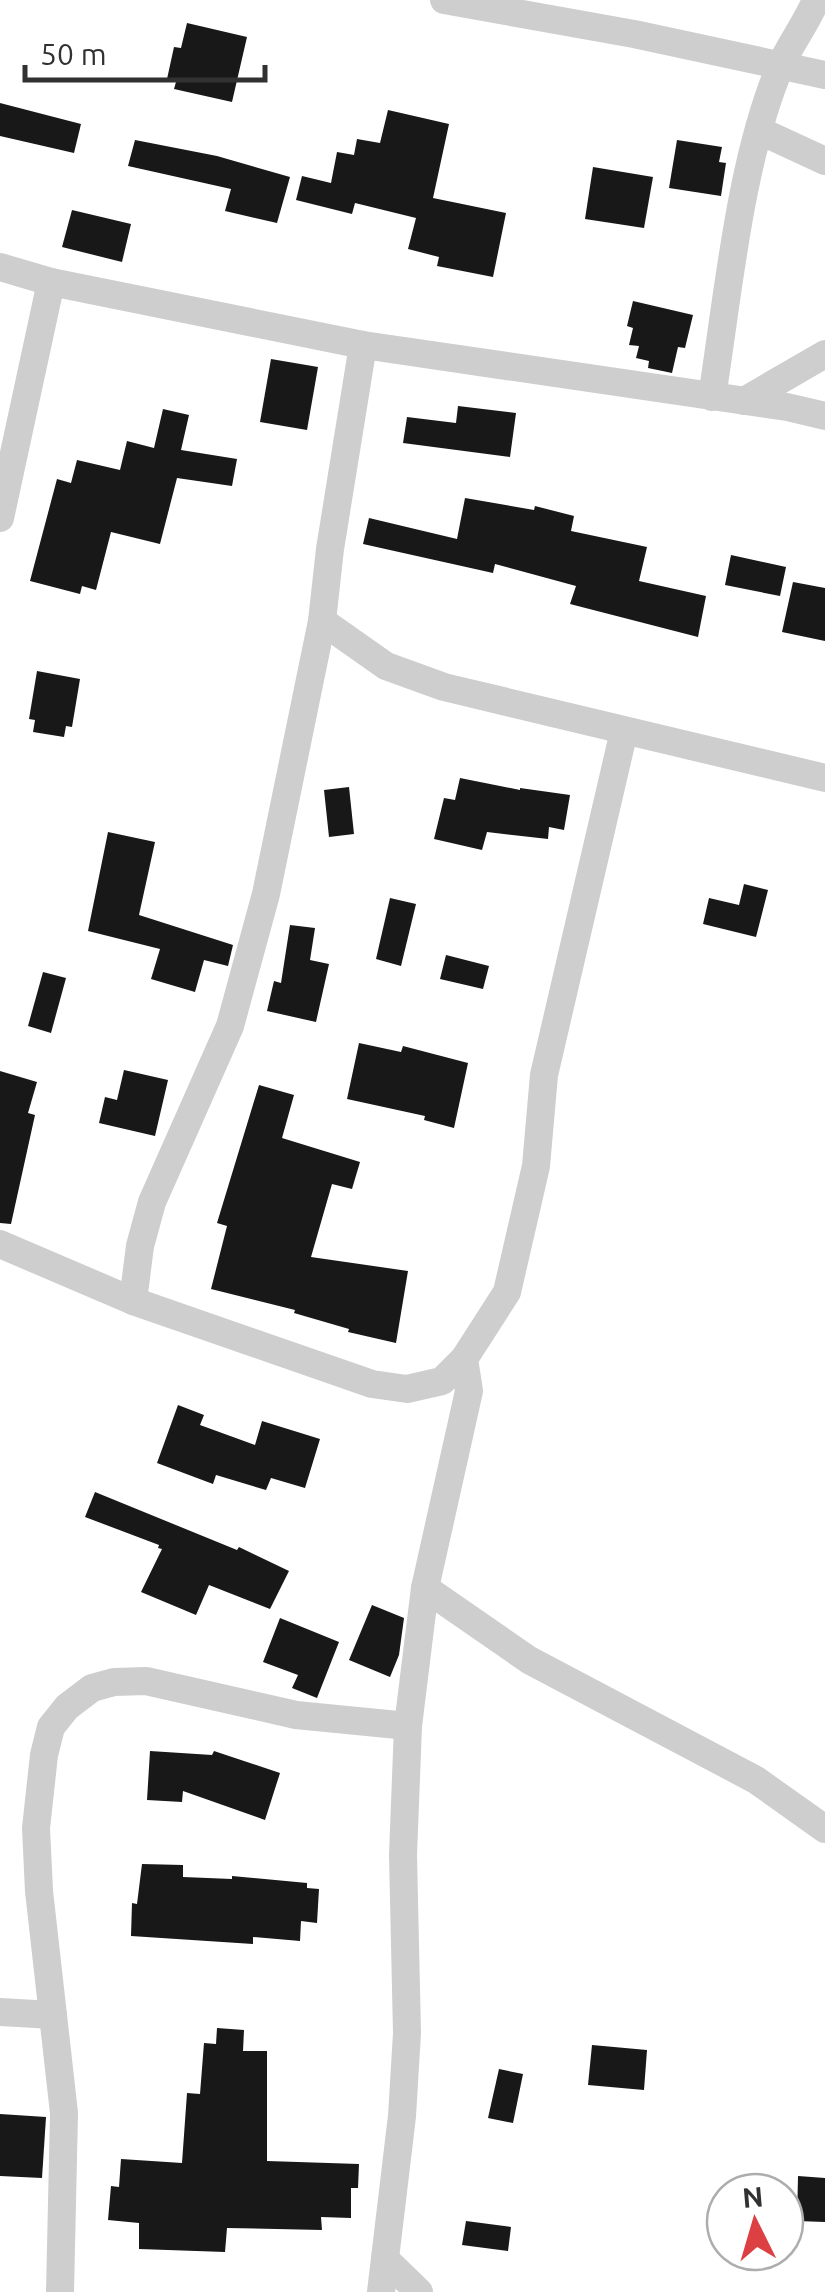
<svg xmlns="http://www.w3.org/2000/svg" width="825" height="2292" font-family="Ubuntu,sans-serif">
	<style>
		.building { fill: #181818 }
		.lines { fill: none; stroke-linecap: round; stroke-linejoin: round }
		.minor { stroke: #cecece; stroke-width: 28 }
	</style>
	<rect width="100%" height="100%" fill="#fff"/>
	<g class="building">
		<polygon points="187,23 247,37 232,102 174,89 176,82 167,79 174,47 181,48"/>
		<polygon points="0,103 81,124 74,153 0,136"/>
		<polygon points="388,110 449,124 433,198 506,213 493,277 437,266 439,257 408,249 416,218 355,203 352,214 296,200 302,176 331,183 337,152 354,155 357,139 380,143"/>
		<polygon points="135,140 217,156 290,177 277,223 225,211 231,189 128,166"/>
		<polygon points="677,140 722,147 719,162 726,163 721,196 669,188"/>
		<polygon points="593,167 653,177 644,228 585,219"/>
		<polygon points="72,210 131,224 122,262 62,247"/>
		<polygon points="633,301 693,315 685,348 678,347 672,373 648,368 649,361 636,358 639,346 629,345 633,328 627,326"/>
		<polygon points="271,359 318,367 307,430 260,422"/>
		<polygon points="458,406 516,413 510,457 403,443 407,417 456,423"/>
		<polygon points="163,409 189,415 181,450 237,459 232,486 177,478 160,544 111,532 96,590 82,586 80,594 30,581 57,479 71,483 77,460 120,470 127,441 154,448"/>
		<polygon points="465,498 534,510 535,506 574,516 571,531 647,547 639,581 706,596 698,637 570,604 576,586 495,564 493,573 363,544 369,518 457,539"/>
		<polygon points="731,555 786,567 780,596 725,585"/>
		<polygon points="793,582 825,588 825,641 782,632"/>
		<polygon points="37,671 80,679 72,727 66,726 64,737 33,732 35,720 29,719"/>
		<polygon points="460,778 520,790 520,788 570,795 564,830 549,827 548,839 487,832 482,850 434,839 444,798 455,800"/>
		<polygon points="349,787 354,834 329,837 324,790"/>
		<polygon points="108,832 155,842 139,915 233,945 228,966 204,960 195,992 151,979 160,949 88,931"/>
		<polygon points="744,884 768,890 756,937 703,924 709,898 739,905"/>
		<polygon points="390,898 416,904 401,966 376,959"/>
		<polygon points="290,925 315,928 310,960 329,964 316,1022 267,1011 274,981 281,983"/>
		<polygon points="446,955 489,966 483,989 440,979"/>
		<polygon points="43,972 66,978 51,1033 28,1026"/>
		<polygon points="359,1043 401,1052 403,1046 468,1063 454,1128 424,1120 425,1116 347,1099"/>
		<polygon points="124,1070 168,1080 155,1136 99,1123 105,1097 117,1100"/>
		<polygon points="0,1071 37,1082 28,1113 35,1115 11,1224 0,1223"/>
		<polygon points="259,1085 294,1095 282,1138 360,1162 352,1189 332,1184 311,1257 408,1271 396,1343 348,1332 349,1329 294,1313 295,1310 211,1289 227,1226 217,1223"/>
		<polygon points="178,1405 204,1415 200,1425 255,1445 262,1421 320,1439 305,1488 271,1478 266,1490 216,1475 213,1484 157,1463"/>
		<polygon points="95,1492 237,1550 239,1547 289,1571 270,1609 209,1585 196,1615 141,1592 162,1549 158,1548 159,1545 85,1517"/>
		<polygon points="372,1605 404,1618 399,1655 390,1677 349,1660"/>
		<polygon points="280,1618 339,1642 317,1698 292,1688 298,1675 263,1662"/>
		<polygon points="150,1751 212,1755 214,1751 280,1773 265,1820 183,1791 182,1802 147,1800"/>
		<polygon points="142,1864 183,1865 183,1877 232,1879 232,1876 307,1883 307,1888 319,1889 317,1923 301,1921 300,1941 253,1937 253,1944 131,1936 132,1903 137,1904"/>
		<polygon points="217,2028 244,2030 243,2051 267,2051 267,2161 359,2164 358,2188 351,2188 351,2218 321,2217 322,2230 227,2228 225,2252 139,2249 139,2223 108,2220 111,2186 119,2187 121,2159 182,2163 187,2093 200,2094 204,2043 216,2044"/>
		<polygon points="592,2045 647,2050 644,2090 588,2085"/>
		<polygon points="499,2069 523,2074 513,2123 488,2118"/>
		<polygon points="0,2114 46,2117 42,2178 0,2176"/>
		<polygon points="798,2176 825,2178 825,2222 797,2221"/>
		<polygon points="466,2221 511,2227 508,2251 462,2245"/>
	</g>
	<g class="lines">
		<g class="minor">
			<polyline points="444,0 634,34 825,75"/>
			<polyline points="760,131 825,161"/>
			<polyline points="0,267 51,282 363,345 787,407 825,416"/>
			<path d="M712,397C728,295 740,161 780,67C790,44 806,24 816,0"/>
			<polyline points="744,401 825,354"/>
			<polyline points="0,518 51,282"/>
			<polyline points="322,621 386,666 444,687 825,778"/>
			<polyline points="0,1244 133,1301 372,1384 407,1389 442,1381 464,1359 507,1292 536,1166 544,1075 624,731"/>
			<polyline points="133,1301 140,1246 152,1202 230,1026 266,894 322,621 330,549 363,345"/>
			<polyline points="425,1588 529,1660 756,1780 825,1829"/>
			<polyline points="0,2012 53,2015"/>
			<polyline points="385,2259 419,2292"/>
			<polyline points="60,2292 64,2113 39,1891 36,1828 44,1755 51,1727 67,1707 92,1688 114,1682 146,1681 296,1715 408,1726"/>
			<polyline points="381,2292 402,2116 407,2033 403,1855 408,1726 425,1588 469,1391 464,1359"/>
		</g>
	</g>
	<g transform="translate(755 2222) rotate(355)"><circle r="48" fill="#ffffff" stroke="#adadad" stroke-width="2.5"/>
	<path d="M0-8L18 38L0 25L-18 38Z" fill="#dc4042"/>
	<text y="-15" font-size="28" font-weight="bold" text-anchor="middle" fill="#313131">N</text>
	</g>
	<path d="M25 65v15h240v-15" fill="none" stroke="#313131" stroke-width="5"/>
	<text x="40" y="65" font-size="30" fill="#313131" stroke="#ffffff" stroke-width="8" paint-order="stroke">50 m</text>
</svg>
